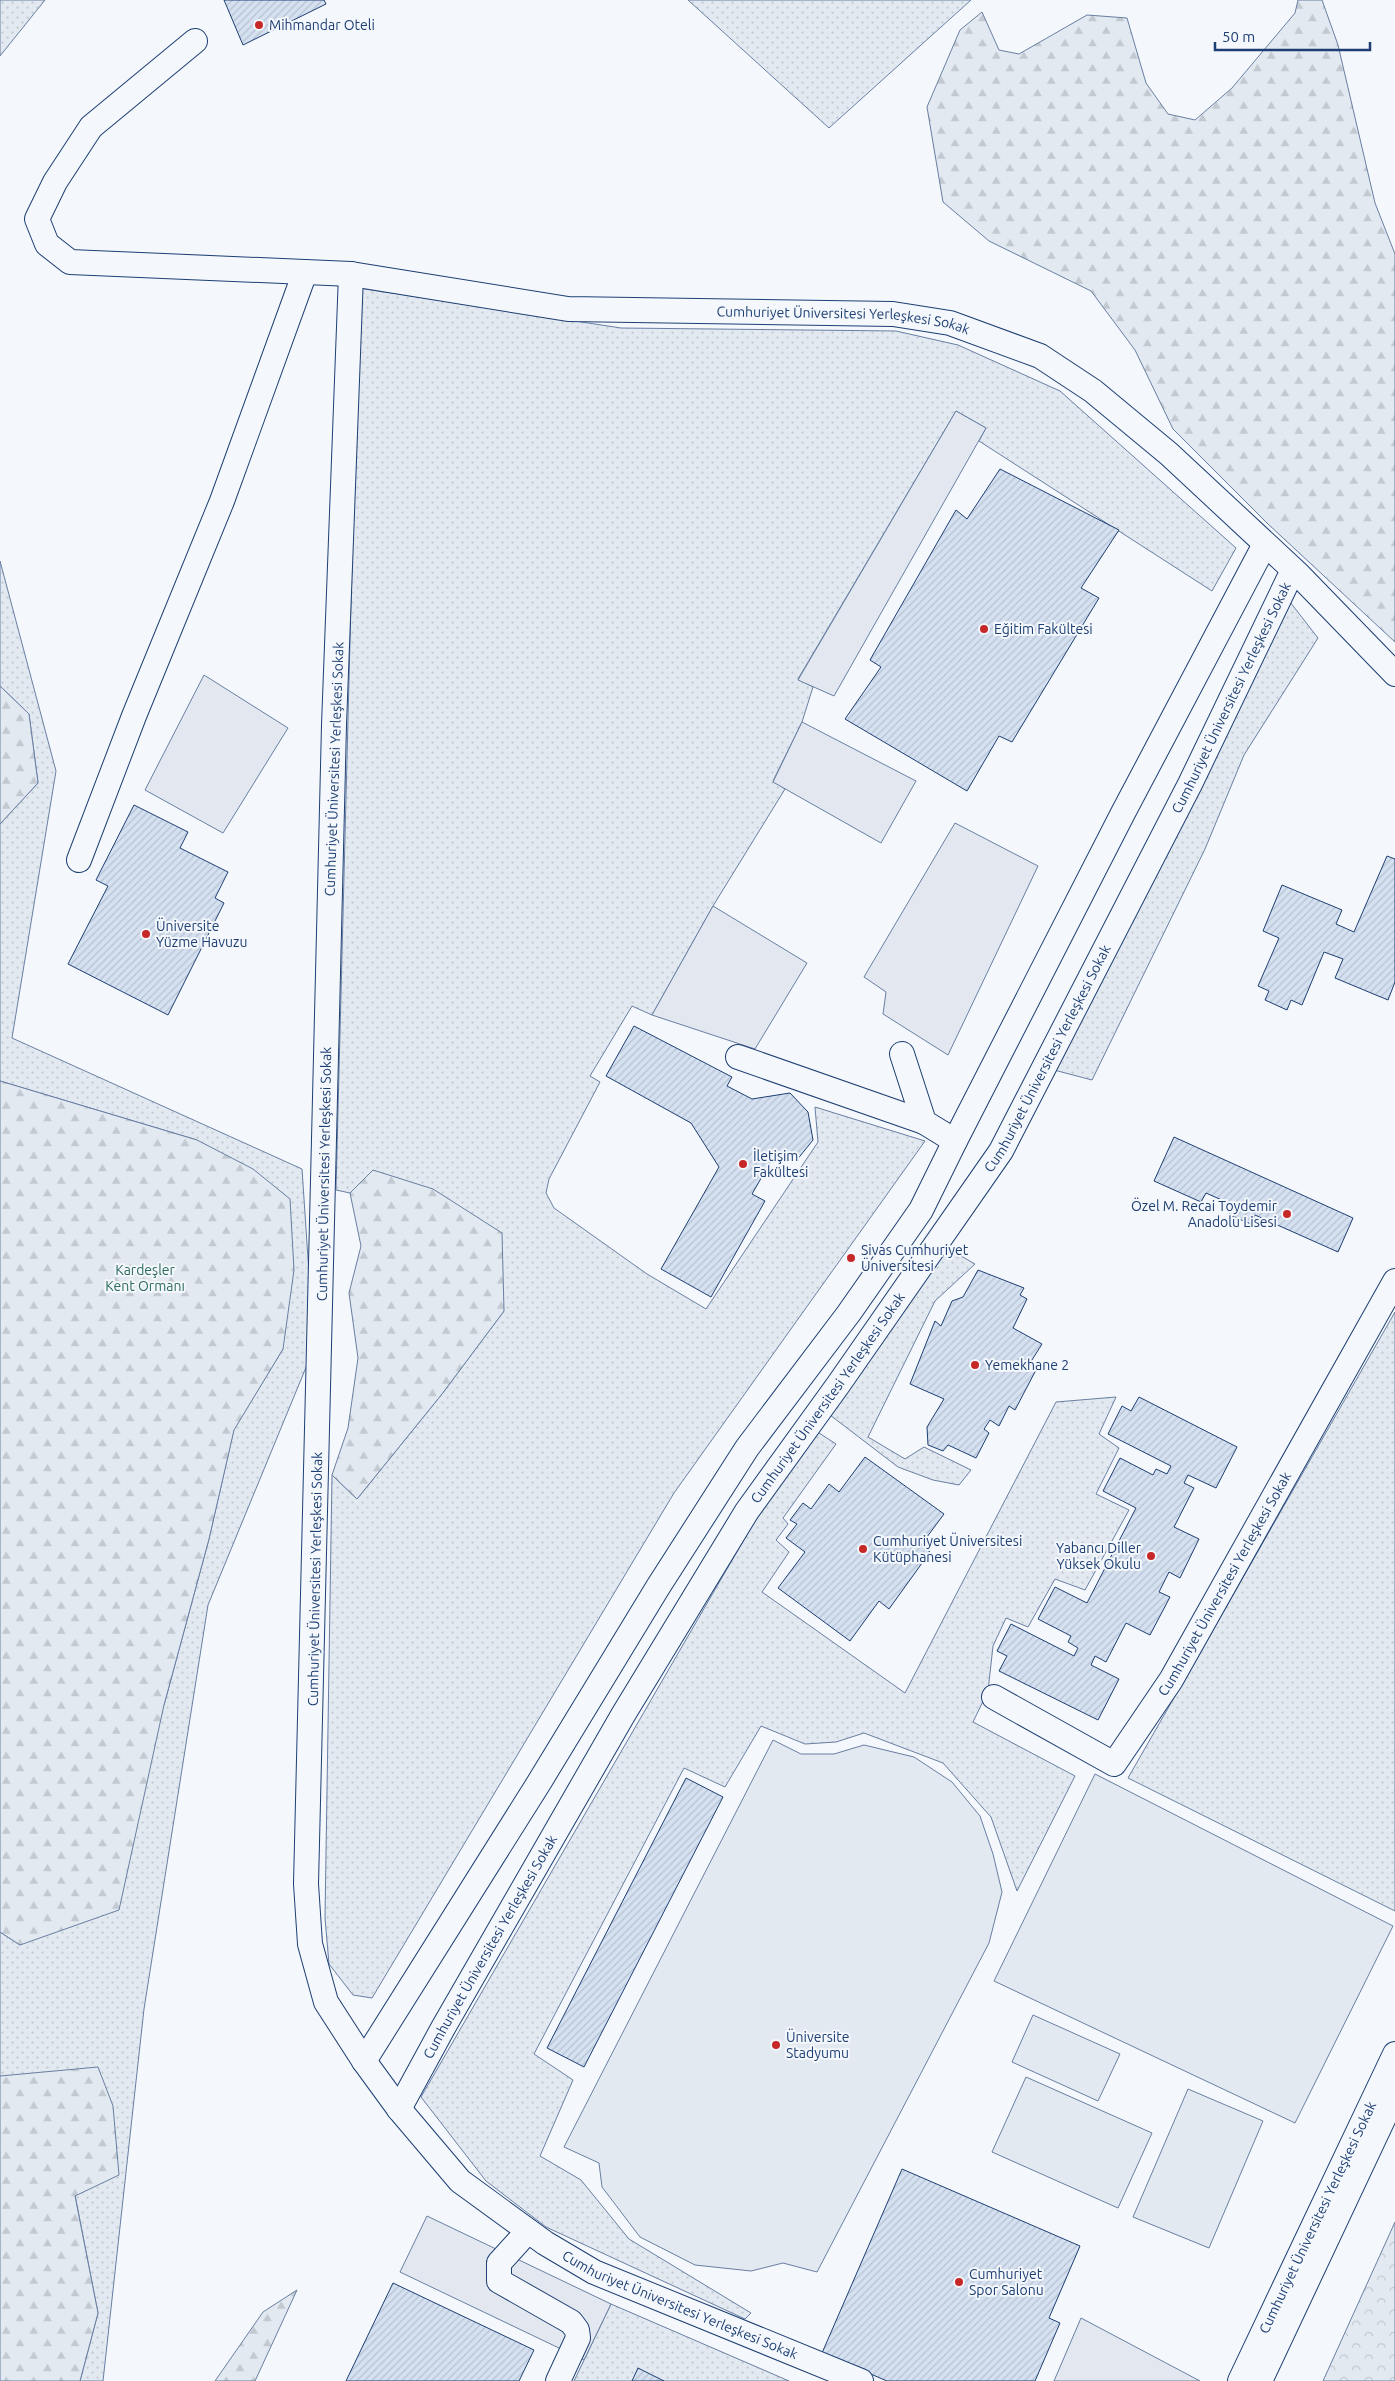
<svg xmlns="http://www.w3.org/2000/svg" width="1395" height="2381" font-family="Ubuntu,sans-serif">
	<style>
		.grass { fill: url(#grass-dots); stroke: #687fa3 }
		.forest { fill: url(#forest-firs); stroke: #687fa3 }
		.park { fill: url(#park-crowns); stroke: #687fa3 }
		.garden { fill: #e3e9f0; stroke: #687fa3 }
		.parking { fill: #e3e8f0; stroke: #687fa3 }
		.building { fill: url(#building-hatch); stroke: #1d3f73 }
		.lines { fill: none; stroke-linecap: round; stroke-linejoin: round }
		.minor-casing { stroke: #1d3f73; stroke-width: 26 }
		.minor { stroke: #f4f7fb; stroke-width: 24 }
		.poi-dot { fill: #c62828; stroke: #f4f7fb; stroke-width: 2 }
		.labels { text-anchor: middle; stroke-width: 4; stroke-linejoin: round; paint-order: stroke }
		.poi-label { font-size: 14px; fill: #1d3f73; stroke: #f4f7fb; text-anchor: start }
		.street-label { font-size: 14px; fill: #1d3f73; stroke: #f4f7fb }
		.park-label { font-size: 14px; fill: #2c6c60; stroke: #f4f7fb }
	</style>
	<defs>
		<pattern id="grass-dots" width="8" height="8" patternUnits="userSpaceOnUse" patternTransform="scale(1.25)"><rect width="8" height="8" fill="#e3e9f0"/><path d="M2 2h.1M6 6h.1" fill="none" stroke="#c2c9d1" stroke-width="1.8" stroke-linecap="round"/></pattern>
		<pattern id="forest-firs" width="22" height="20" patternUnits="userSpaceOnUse" patternTransform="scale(1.25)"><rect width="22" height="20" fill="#e3e9f0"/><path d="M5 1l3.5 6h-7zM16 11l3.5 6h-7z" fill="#c2c9d1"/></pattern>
		<pattern id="park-crowns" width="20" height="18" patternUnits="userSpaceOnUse" patternTransform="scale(1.25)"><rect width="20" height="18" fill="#e3e9f0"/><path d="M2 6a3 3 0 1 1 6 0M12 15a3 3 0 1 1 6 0" fill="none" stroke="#c2c9d1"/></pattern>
		<pattern id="building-hatch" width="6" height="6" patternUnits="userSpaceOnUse" patternTransform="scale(1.25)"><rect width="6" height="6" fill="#d5e0f0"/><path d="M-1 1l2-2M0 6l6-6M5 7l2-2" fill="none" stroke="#b6c1d1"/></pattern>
	</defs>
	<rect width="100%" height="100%" fill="#f4f7fb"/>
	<g class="grass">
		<polygon points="0,0 45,0 0,56"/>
		<polygon points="688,0 971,0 829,128"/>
		<polygon points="359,288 621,328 896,331 958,345 1060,391 1236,548 1212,591 979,441 986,428 956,411 798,679 813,687 802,722 773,781 785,789 713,906 652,1015 632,1006 590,1076 600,1082 549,1179 546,1193 554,1208 647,1274 706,1309 818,1142 815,1107 925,1141 674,1493 372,1998 353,1995 329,1964 325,1918 332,1475 357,1499 442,1394 504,1311 373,1170 350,1193 336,1190"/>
		<polygon points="0,561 56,771 12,1038 302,1169 314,1348 208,1605 144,2009 103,2381 80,2381 98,2313 75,2195 0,2076 0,1932 20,1945 164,1705 209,1539 234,1429 283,1349 197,1140 0,1081 0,824 38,783 29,714 0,686"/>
		<polygon points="1290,602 1318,638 1244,755 1205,849 1092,1080 1054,1070"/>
		<polygon points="947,1248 975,1264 935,1301 868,1437 905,1459 924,1447 971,1470 959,1485 933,1480 898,1467 830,1415"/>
		<polygon points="1395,1312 1395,1911 1128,1778"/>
		<polygon points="1116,1397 1099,1434 1119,1448 1096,1494 1129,1510 1085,1590 1055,1579 1028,1627 1006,1618 993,1646 988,1691 973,1722 1075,1776 1017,1891 991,1817 943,1763 864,1733 836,1742 805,1744 761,1726 725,1787 684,1768 534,2054 573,2080 540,2156 581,2180 629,2239 751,2313 745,2319 546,2227 486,2181 421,2097 753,1524 816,1431 836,1444 783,1518 788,1524 776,1540 789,1552 762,1592 905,1693 1056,1402"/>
		<polygon points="611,2304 789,2381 574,2381"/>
	</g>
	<g class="forest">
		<polygon points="1298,0 1322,0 1338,45 1375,203 1395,254 1395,642 1268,524 1173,429 1135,350 1091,291 989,241 943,202 927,107 960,30 982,12 999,50 1019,54 1087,15 1127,18 1146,83 1168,114 1195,120 1232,88 1295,13"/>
		<polygon points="0,686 29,714 38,783 0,824"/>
		<polygon points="0,1081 197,1140 253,1169 290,1199 294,1270 283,1349 234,1430 209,1539 164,1705 119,1910 20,1945 0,1932"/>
		<polygon points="373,1170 433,1189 502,1233 504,1311 442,1394 357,1499 332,1475 348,1428 358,1358 349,1293 361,1246 350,1193"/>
		<polygon points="98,2067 113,2106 119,2175 75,2196 98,2313 80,2381 0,2381 0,2076"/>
		<polygon points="297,2290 255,2381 215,2381 263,2312"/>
	</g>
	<polygon class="park" points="1395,2222 1395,2381 1323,2381"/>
	<g class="garden">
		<polygon points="773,1740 801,1754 834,1754 864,1745 914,1757 952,1782 980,1816 993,1854 1002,1892 989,1943 817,2272 783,2263 751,2271 695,2265 640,2237 602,2187 599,2163 564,2147"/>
		<polygon points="1095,1774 1393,1926 1295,2123 994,1981"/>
		<polygon points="1033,2015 1120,2054 1098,2101 1012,2062"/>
		<polygon points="1026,2077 1152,2133 1118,2208 992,2152"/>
		<polygon points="1188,2089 1263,2121 1209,2248 1133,2217"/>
	</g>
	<g class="parking">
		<polygon points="956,411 986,428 834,696 798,680"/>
		<polygon points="204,675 288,728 223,833 145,790"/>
		<polygon points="802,722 916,781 881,843 773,782"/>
		<polygon points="955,823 1038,866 948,1055 883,1014 886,992 864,977"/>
		<polygon points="713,906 807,963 755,1049 652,1015"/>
		<polygon points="427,2216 611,2304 584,2360 400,2272"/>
		<polygon points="1081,2318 1200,2381 1054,2381"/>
	</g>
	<g class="building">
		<polygon points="224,0 324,0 326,4 243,45"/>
		<polygon points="1000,469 1119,530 1081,588 1099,598 1012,742 999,736 967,791 845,719 881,667 870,660 956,510 967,519"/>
		<polygon points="134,805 188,832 180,848 228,872 215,898 224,903 168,1015 68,964 108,886 96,880"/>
		<polygon points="1387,856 1395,859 1395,982 1388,1000 1335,978 1343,959 1324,952 1302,1005 1291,1000 1287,1010 1265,1000 1269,991 1258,986 1279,938 1263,931 1282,885 1342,910 1336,924 1354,932"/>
		<polygon points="634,1026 732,1077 727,1086 752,1099 790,1093 808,1112 813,1140 796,1161 771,1161 752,1194 765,1201 711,1297 661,1269 719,1167 691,1123 606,1076"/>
		<polygon points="1174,1137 1353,1218 1338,1252 1255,1215 1251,1224 1229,1215 1233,1205 1206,1193 1201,1202 1154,1181"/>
		<polygon points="978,1270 1024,1288 1020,1295 1027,1299 1013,1328 1042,1344 1030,1363 1037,1368 1015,1410 1009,1406 999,1426 990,1420 984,1429 989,1433 976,1458 948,1445 943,1451 928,1445 927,1427 944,1399 910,1384 935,1321 941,1326 952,1301 963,1297"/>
		<polygon points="1139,1397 1237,1447 1216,1488 1188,1475 1184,1483 1194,1488 1174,1527 1199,1539 1180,1578 1169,1572 1159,1592 1170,1597 1150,1635 1126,1623 1106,1662 1095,1656 1091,1665 1119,1679 1098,1720 999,1671 1007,1656 997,1651 1011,1624 1074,1656 1078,1648 1068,1642 1071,1636 1038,1619 1055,1587 1087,1603 1136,1508 1103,1491 1120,1458 1153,1475 1156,1469 1167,1474 1171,1466 1108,1434 1122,1406 1131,1411"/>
		<polygon points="865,1457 944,1514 921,1545 930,1552 889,1609 879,1601 850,1641 778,1588 805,1552 786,1538 797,1524 790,1520 803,1503 811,1509 829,1484 839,1492"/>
		<polygon points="686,1778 723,1797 584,2067 547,2048"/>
		<polygon points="902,2169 1080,2246 1049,2318 1060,2323 1035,2381 887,2381 822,2353"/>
		<polygon points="393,2283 534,2350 519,2381 346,2381"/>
		<polygon points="638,2368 664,2381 632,2381"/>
	</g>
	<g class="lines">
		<defs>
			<g id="minor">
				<path id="s1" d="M195,41L91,127L55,182L37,219L47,244L70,262L351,274L568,309L893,314L950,323L1040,356L1093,391L1169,454L1299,575L1395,674"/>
				<path id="s2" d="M351,274L334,725L306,1884L310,1944L326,2002L364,2061L399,2109L460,2181L545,2243L594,2272L861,2381"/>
				<polyline points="79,860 134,716 222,501 305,272"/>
				<polyline points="902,1054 924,1122 955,1141"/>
				<polyline points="738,1057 924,1122"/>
				<path id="s3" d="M994,1697L1114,1764L1171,1680L1395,1281"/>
				<polyline points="364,2061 540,1781 658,1587 747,1448 849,1313 921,1210 955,1141 1123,813 1265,544"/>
				<path id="s4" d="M399,2109L443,2028L623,1715L747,1511L838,1385L1001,1151L1190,784L1293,570"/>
				<polyline points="528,2231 499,2263 499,2281 571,2322 577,2330 578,2338 558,2381"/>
				<path id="s5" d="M1240,2381L1395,2054"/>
				<polyline points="1260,2381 1395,2094"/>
			</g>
		</defs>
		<use href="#minor" class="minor-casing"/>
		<use href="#minor" class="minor"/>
	</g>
	<g class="poi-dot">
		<circle cx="259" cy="25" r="5"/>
		<circle cx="984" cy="629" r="5"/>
		<circle cx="146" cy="934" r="5"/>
		<circle cx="743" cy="1164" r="5"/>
		<circle cx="1287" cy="1214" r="5"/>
		<circle cx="851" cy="1258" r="5"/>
		<circle cx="975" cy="1365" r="5"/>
		<circle cx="863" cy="1549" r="5"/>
		<circle cx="1151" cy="1556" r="5"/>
		<circle cx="776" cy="2045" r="5"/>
		<circle cx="959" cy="2282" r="5"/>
	</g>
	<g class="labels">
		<g class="poi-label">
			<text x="269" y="30">Mihmandar Oteli</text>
			<text x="994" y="634">Eğitim Fakültesi</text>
			<text x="156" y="931">Üniversite<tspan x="156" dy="16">Yüzme Havuzu</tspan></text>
			<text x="753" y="1161">İletişim<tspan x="753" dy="16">Fakültesi</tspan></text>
			<text x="1277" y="1211" text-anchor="end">Özel M. Recai Toydemir<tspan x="1277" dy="16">Anadolu Lisesi</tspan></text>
			<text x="861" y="1255">Sivas Cumhuriyet<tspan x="861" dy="16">Üniversitesi</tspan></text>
			<text x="985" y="1370">Yemekhane 2</text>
			<text x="873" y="1546">Cumhuriyet Üniversitesi<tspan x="873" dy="16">Kütüphanesi</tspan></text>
			<text x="1141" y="1553" text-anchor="end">Yabancı Diller<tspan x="1141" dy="16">Yüksek Okulu</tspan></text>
			<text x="786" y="2042">Üniversite<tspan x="786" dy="16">Stadyumu</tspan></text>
			<text x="969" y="2279">Cumhuriyet<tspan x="969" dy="16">Spor Salonu</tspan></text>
		</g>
		<g class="street-label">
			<text dy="5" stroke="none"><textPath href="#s1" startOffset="1075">Cumhuriyet Üniversitesi Yerleşkesi Sokak</textPath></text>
			<text dy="5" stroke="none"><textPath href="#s4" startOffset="1641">Cumhuriyet Üniversitesi Yerleşkesi Sokak</textPath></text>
			<text transform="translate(334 769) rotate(-88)" y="5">Cumhuriyet Üniversitesi Yerleşkesi Sokak</text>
			<text dy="5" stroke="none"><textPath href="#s4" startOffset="1236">Cumhuriyet Üniversitesi Yerleşkesi Sokak</textPath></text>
			<text transform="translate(324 1174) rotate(-89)" y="5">Cumhuriyet Üniversitesi Yerleşkesi Sokak</text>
			<text dy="5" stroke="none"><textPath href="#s4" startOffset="831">Cumhuriyet Üniversitesi Yerleşkesi Sokak</textPath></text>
			<text transform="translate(315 1579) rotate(-89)" y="5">Cumhuriyet Üniversitesi Yerleşkesi Sokak</text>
			<text dy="5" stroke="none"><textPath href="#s3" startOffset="349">Cumhuriyet Üniversitesi Yerleşkesi Sokak</textPath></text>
			<text dy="5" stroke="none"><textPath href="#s4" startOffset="186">Cumhuriyet Üniversitesi Yerleşkesi Sokak</textPath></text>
			<text dy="5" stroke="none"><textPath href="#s5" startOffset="181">Cumhuriyet Üniversitesi Yerleşkesi Sokak</textPath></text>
			<text dy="5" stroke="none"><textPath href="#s2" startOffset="2209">Cumhuriyet Üniversitesi Yerleşkesi Sokak</textPath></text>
		</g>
		<g class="park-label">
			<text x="145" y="1275">Kardeşler<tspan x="145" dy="16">Kent Ormanı</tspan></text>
		</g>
	</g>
	<path d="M1215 42v8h155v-8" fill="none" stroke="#1d3f73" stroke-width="2.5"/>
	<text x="1222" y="42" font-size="15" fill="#1d3f73" stroke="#f4f7fb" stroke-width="4" paint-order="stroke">50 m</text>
</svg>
